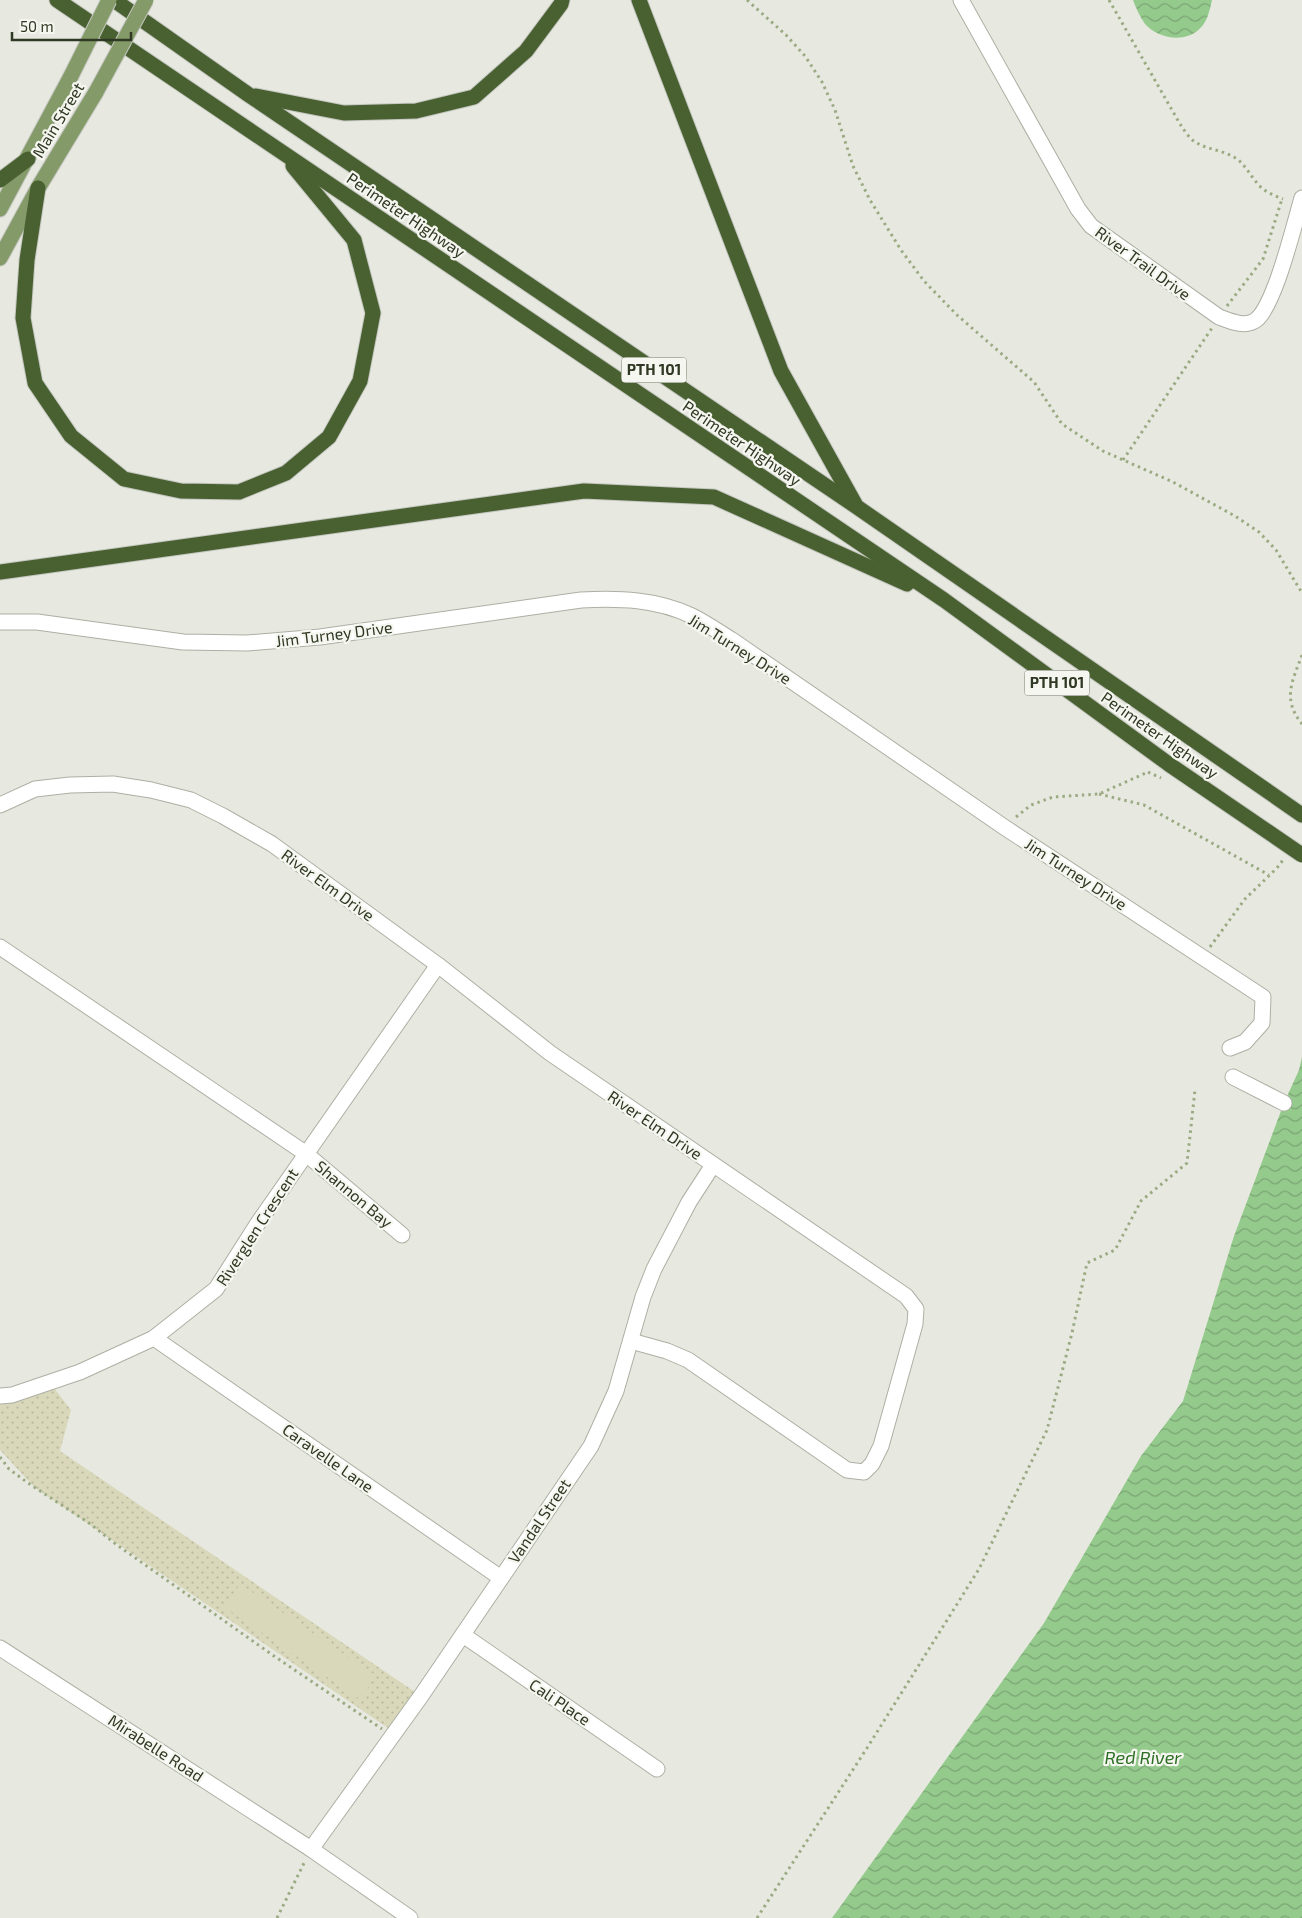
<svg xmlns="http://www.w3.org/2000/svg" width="1302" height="1918" font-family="'Exo 2',sans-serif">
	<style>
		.park { fill: url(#park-dots) }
		.garden { fill: #d9d8bb }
		.water { fill: url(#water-waves) }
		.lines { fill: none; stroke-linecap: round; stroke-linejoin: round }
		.minor-casing { stroke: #acb0a3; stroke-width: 17 }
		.major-casing { stroke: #c5c7c1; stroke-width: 17 }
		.highway-casing { stroke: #c5c7c1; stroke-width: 17 }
		.path { stroke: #9baa83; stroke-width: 3; stroke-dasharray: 2.5 4; stroke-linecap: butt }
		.minor { stroke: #fff; stroke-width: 15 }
		.major { stroke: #849b69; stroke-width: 15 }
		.highway { stroke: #496131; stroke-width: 15 }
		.major-bridge-casing { stroke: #c5c7c1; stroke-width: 17; stroke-linecap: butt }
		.highway-bridge-casing { stroke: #c5c7c1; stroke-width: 17; stroke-linecap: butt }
		.path-bridge { stroke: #9baa83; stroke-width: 3; stroke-dasharray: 2.5 4; stroke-linecap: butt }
		.major-bridge { stroke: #849b69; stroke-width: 15 }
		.highway-bridge { stroke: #496131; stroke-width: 15 }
		.labels { text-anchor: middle; stroke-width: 4.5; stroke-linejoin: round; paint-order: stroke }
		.shield { fill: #f5f6f0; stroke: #6a7160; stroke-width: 1 }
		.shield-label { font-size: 15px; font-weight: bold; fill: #2f3822 }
		.street-label { font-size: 16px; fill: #2f3822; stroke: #f5f6f0 }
		.water-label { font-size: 18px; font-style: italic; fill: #2c6e23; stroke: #f5f6f0 }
	</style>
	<defs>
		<pattern id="park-dots" width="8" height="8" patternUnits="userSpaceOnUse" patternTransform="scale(1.25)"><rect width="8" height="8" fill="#d9d8bb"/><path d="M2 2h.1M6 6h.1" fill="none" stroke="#bbbaa0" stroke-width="1.8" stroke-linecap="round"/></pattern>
		<pattern id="water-waves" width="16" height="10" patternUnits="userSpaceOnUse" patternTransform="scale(1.25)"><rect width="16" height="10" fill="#95ca8d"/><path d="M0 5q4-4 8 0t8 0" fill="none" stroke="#7aa573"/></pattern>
	</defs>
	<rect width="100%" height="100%" fill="#e7e9e0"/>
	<polygon class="park" points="54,1388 71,1410 60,1451 421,1696 391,1730 34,1487 0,1450 0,1404"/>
	<polygon class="garden" points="240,1584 375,1675 361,1700 224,1607"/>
	<g class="water">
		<path d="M1133,0H1212C1210,9 1208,18 1203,25C1189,44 1159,40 1145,24C1140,17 1136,8 1133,0Z"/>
		<polygon points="1302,1057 1302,1918 832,1918 1044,1623 1141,1456 1183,1401 1234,1236 1284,1103 1299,1070"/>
	</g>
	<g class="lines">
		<defs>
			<g id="minor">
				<path d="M961,0L1078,209L1091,226L1219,317C1230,321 1245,328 1256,320C1275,305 1294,225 1302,198"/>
				<path d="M0,622H37L183,642L247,643L320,637L581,600C619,598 657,599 692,616C706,623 719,632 732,640L1004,827L1263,997L1262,1023L1245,1042L1230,1048"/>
				<polyline points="0,805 35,789 70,785 113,784 151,790 191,800 223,816 272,844 438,965 550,1053 906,1296 916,1309 915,1324 881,1446 872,1464 864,1472 847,1470 688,1360 667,1351 631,1341"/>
				<polyline points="0,947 305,1153 402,1235"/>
				<polyline points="1233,1077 1284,1103"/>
				<polyline points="154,1338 501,1578"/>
				<polyline points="0,1396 12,1395 80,1372 154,1338 216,1289 258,1223 438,965"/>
				<polyline points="463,1635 657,1769"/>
				<polyline points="0,1648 311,1849 410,1918"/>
				<polyline points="311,1849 421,1696 591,1446 616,1391 643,1297 654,1269 689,1202 713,1165"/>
			</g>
			<g id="major">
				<polyline points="0,209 71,76"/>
				<polyline points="0,258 38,188 96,92"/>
			</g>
			<g id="highway">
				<polyline points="57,0 944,600 1170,765"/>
				<polyline points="114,0 249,95 857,507 1302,815"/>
				<polyline points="639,0 781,371 855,504"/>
				<polyline points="256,96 344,113 416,111 474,97 526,51 561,4 562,0"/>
				<polyline points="0,180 28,159"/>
				<polyline points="38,188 27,260 23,318 35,383 71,436 124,479 181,491 239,492 286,473 329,437 360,381 373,313 354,240 293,166"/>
				<polyline points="0,572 584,491 714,497 907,584"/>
			</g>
		</defs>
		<use href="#minor" class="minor-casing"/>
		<use href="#major" class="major-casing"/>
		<use href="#highway" class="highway-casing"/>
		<g class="path">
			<polyline points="747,0 786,35 805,56 822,82 835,110 853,166 870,200 901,250 924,281 957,315 1034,382 1062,424 1103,451 1173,482 1235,516 1259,532 1276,550 1302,593"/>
			<path d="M1109,0L1180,124C1184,130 1189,138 1195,142C1208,150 1224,150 1237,159C1246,166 1250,175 1257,183C1263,191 1273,195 1283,199"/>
			<polyline points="1227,306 1263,259 1282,199"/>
			<polyline points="1123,460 1212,328"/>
			<path d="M1302,655C1292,682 1282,699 1302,724"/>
			<polyline points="1099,794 1144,805 1269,875"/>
			<polyline points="1016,817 1031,805 1053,797 1099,794 1148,772"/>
			<polyline points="1210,947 1245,899 1277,868 1283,860"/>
			<polyline points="0,1457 9,1469 28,1483 89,1523 117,1545 274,1656 382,1729"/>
			<polyline points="277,1918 305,1861"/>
			<polyline points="757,1918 867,1748 979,1569 1047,1430 1072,1333 1087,1263 1115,1250 1141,1201 1187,1163 1195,1090"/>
		</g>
		<use href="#minor" class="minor"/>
		<use href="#major" class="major"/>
		<use href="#highway" class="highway"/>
		<defs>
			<g id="major-bridge">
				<polyline points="71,76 109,0"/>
				<polyline points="96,92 146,0"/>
			</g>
			<polyline id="highway-bridge" points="1170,765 1302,855"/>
		</defs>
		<use href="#major-bridge" class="major-bridge-casing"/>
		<use href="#highway-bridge" class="highway-bridge-casing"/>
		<polyline class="path-bridge" points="1148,772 1161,778"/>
		<use href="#major-bridge" class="major-bridge"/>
		<use href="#highway-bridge" class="highway-bridge"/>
	</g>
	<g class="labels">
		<g class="shield">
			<rect x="621.5" y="357.5" width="65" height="25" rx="4"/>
			<rect x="1024.5" y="670.5" width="65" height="25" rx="4"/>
		</g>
		<g class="shield-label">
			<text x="654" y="375">PTH 101</text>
			<text x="1057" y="688">PTH 101</text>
		</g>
		<g class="street-label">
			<text transform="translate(58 120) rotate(-59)" y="6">Main Street</text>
			<text transform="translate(406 215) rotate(34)" y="6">Perimeter Highway</text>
			<text transform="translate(1143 263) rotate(36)" y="6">River Trail Drive</text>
			<text transform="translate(742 443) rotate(34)" y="6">Perimeter Highway</text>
			<text transform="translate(334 634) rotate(-7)" y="6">Jim Turney Drive</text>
			<text transform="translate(740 649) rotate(32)" y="6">Jim Turney Drive</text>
			<text transform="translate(1160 735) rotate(35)" y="6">Perimeter Highway</text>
			<text transform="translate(1076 874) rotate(33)" y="6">Jim Turney Drive</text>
			<text transform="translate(328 885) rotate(36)" y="6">River Elm Drive</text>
			<text transform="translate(655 1125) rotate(34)" y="6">River Elm Drive</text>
			<text transform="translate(354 1194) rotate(40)" y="6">Shannon Bay</text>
			<text transform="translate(257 1227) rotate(-57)" y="6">Riverglen Crescent</text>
			<text transform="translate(328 1458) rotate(35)" y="6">Caravelle Lane</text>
			<text transform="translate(539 1521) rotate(-56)" y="6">Vandal Street</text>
			<text transform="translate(560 1702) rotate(34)" y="6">Cali Place</text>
			<text transform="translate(156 1748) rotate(33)" y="6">Mirabelle Road</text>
		</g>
		<g class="water-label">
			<text x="1143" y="1764">Red River</text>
		</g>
	</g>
	<path d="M12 32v8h119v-8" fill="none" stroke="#2f3822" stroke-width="2.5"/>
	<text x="20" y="32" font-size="15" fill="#2f3822" stroke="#f5f6f0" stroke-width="4" paint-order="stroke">50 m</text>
</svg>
